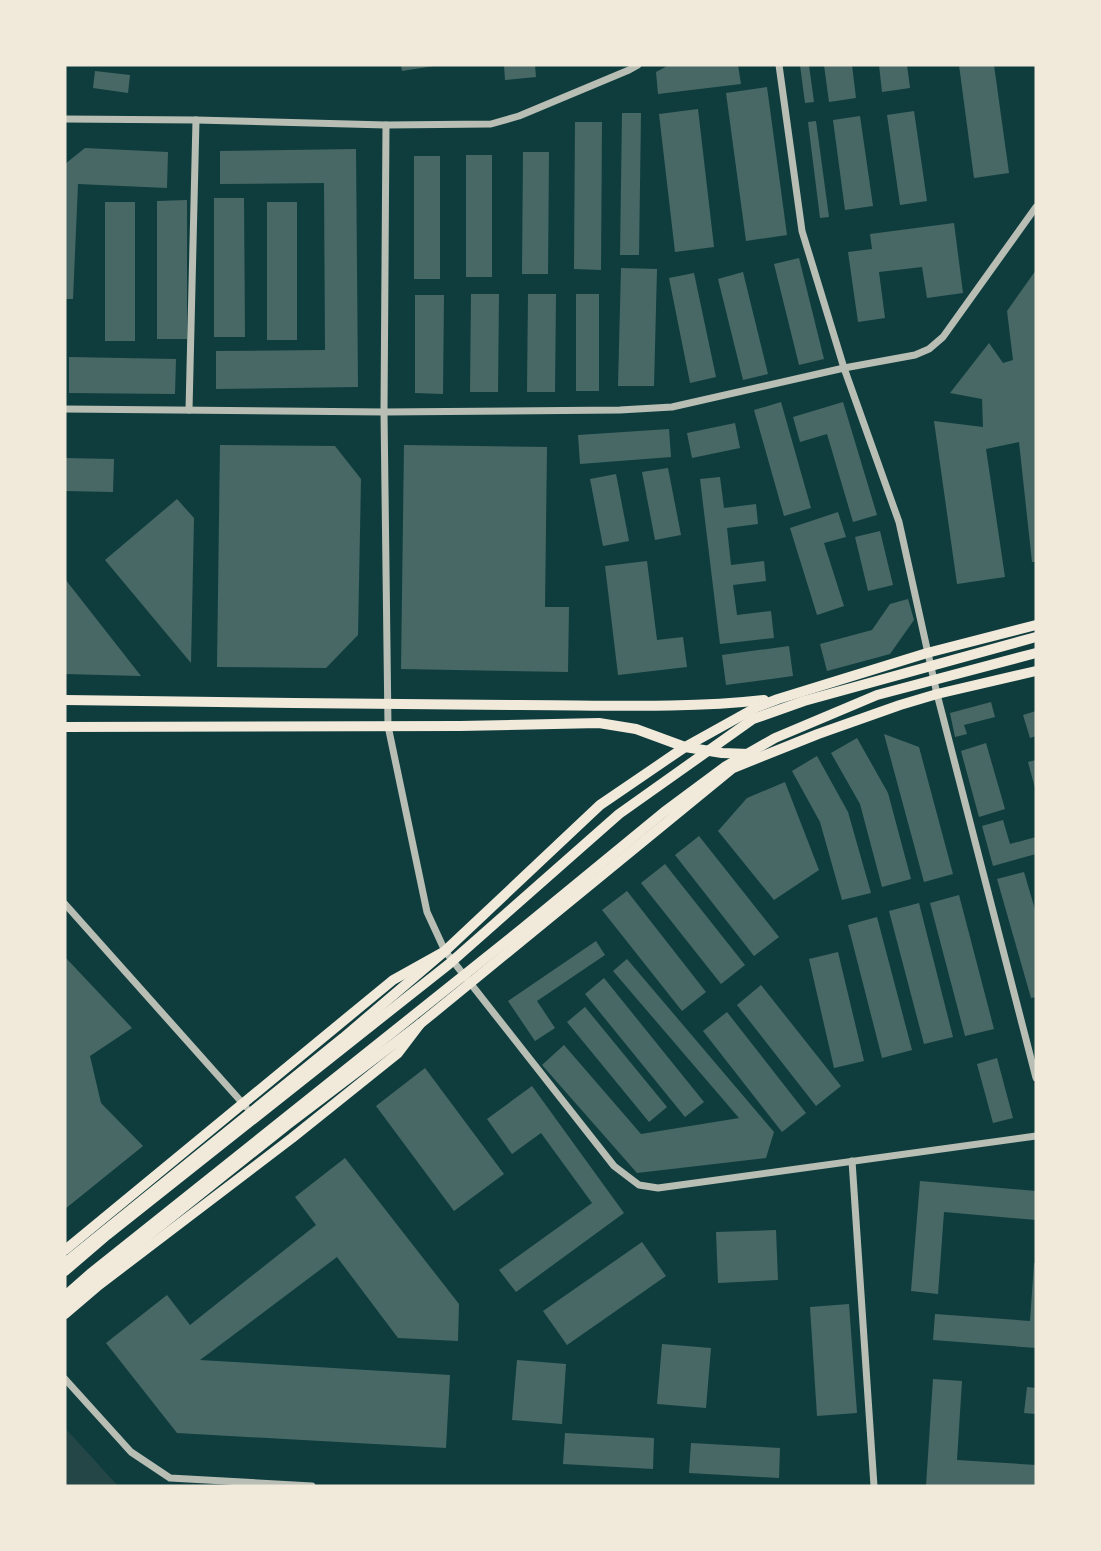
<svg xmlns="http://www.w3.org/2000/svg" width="1101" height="1551" font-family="'Public Sans',sans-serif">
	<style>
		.green { fill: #244646 }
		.building { fill: #486865 }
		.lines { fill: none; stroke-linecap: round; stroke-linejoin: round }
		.minor { stroke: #b8beb3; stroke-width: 7 }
		.secondary { stroke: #f1e9da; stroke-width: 10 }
		.trunk { stroke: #f1e9da; stroke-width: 10 }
	</style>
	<rect width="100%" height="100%" fill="#0f3d3e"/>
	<polygon class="green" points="65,1428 118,1486 65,1486"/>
	<g class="building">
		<polygon points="401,65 434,65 434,66 402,71"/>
		<polygon points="504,65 535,65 536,77 505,80"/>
		<polygon points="669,65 738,65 741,84 658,94 656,72"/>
		<polygon points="800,65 809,65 814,102 805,103"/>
		<polygon points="824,65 852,65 856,98 829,102"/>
		<polygon points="879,65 907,65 910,88 882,92"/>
		<polygon points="959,65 994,65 1009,173 974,178"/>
		<polygon points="95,71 130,75 128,93 93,88"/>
		<polygon points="767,87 787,235 746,241 726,93"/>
		<polygon points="698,109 714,247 675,252 659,114"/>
		<polygon points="914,111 927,201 900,205 887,115"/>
		<polygon points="622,113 641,113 639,255 620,255"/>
		<polygon points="860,116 873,206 845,210 833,120"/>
		<polygon points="816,121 829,217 820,218 808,122"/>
		<polygon points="575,122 602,122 601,270 574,269"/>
		<polygon points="85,148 168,152 167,188 78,184 73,299 65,299 65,164"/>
		<polygon points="356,149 358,387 216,389 216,351 325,350 324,183 220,184 220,151"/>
		<polygon points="523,152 549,152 548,274 522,274"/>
		<rect x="466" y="155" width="26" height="122"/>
		<rect x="414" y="156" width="26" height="123"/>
		<polygon points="214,198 244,198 245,337 214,337"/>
		<polygon points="187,200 187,339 157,339 157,201"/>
		<rect x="105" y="202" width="30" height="139"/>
		<rect x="267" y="202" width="30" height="138"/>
		<polygon points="954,223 963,293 927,298 922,267 879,272 885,318 858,322 848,252 872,249 870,234"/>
		<polygon points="799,258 824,359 799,365 774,264"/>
		<polygon points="621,268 657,269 654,386 618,386"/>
		<polygon points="1036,270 1036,562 1032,562 1019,442 986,449 1005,577 957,584 934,421 983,427 982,399 950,393 989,343 1003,363 1013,360 1007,311"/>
		<polygon points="743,272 768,374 743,380 718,279"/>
		<polygon points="694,273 716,377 690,383 669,278"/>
		<polygon points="471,294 499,294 498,392 470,392"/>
		<polygon points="528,294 556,294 555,392 527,392"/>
		<rect x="576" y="294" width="23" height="97"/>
		<polygon points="415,295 444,295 443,394 415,393"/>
		<polygon points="69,357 176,359 175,394 69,393"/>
		<polygon points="781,402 811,508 784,516 754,410"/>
		<polygon points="843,402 877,515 853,522 827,434 800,442 793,417"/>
		<polygon points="735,423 740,448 692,458 687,433"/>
		<polygon points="669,429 671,457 580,464 578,435"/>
		<polygon points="220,445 335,446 361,479 358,635 326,668 217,667"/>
		<polygon points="404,445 547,447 545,607 569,607 568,672 401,669"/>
		<polygon points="65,458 114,459 113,492 65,491"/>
		<polygon points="668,468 681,535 655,540 642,472"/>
		<polygon points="616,474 629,541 603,546 590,479"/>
		<polygon points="720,477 724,508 756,504 758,524 727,528 731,565 764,561 766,581 733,585 737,615 771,611 774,638 720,644 700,479"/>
		<polygon points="177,499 194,518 191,663 105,560"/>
		<polygon points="838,512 846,537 824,543 844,606 817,615 790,528"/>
		<polygon points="880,531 893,585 868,591 855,537"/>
		<polygon points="647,561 657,640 683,637 687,667 618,675 605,566"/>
		<polygon points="65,579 141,676 65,674"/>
		<polygon points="908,599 914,620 890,654 827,671 820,644 872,630 890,604"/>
		<polygon points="789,646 793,676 726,685 722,655"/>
		<polygon points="991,702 995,717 964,725 967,734 955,737 950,713"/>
		<polygon points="1036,711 1036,736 1030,738 1023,715"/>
		<polygon points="884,734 919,747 953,874 924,882"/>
		<polygon points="857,738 888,793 911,879 882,887 860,804 831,753"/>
		<polygon points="986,743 1005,809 979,817 961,751"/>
		<polygon points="817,756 848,812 871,893 842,900 820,822 792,771"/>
		<polygon points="1036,760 1036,787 1035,788 1028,762"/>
		<polygon points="785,782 819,870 774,900 718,831 747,798"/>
		<polygon points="1003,820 1010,844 1036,837 1036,854 993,866 982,826"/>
		<polygon points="699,836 779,937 754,956 675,855"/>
		<polygon points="665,864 745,965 721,984 641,883"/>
		<polygon points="1024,872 1036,913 1036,997 1031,998 997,879"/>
		<polygon points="627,891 706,992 682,1011 602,910"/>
		<polygon points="959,895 994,1029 965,1036 930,903"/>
		<polygon points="919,903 953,1037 924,1044 889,911"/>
		<polygon points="877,917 912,1050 882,1058 848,925"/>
		<polygon points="596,941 605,955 537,1001 555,1028 535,1041 508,1001"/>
		<polygon points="838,952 864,1061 834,1068 809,959"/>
		<polygon points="65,957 132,1028 90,1056 101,1103 143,1146 65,1209"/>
		<polygon points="627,959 774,1132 766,1158 637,1173 542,1065 564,1045 641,1134 739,1118 613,971"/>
		<polygon points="604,978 704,1102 685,1117 585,994"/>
		<polygon points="761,985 841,1086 816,1106 737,1005"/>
		<polygon points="585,1007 667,1107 649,1122 567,1022"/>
		<polygon points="727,1012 806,1113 782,1132 703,1031"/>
		<polygon points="997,1058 1013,1118 993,1123 977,1064"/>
		<polygon points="425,1068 504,1174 454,1211 376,1106"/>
		<polygon points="532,1086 624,1213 516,1292 499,1270 592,1203 541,1133 512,1154 487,1119"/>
		<polygon points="345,1158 459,1304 458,1341 398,1338 337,1257 200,1360 450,1375 446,1448 177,1433 106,1343 167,1295 190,1325 316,1225 295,1197"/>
		<polygon points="920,1181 1036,1191 1036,1220 944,1212 938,1294 911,1291"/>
		<polygon points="776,1230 778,1280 718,1283 716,1232"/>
		<polygon points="642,1242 666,1276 567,1345 543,1311"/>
		<polygon points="1034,1263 1036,1263 1036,1348 933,1340 935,1314 1030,1321"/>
		<polygon points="849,1304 857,1413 817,1416 810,1307"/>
		<polygon points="662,1344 711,1348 706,1408 657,1404"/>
		<polygon points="517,1360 566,1364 562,1424 512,1420"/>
		<polygon points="933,1379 962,1381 957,1460 1036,1465 1036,1486 926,1486"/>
		<polygon points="1027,1387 1036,1388 1036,1414 1024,1413"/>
		<polygon points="565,1433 654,1438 653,1469 563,1464"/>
		<polygon points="691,1443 780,1448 779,1478 689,1473"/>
	</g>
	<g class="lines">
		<g class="minor">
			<polyline points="779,65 802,231 844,368 899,522 937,694 1036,1078"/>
			<polyline points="65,119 196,120 386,125 491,124 519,116 629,70 638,65"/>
			<polyline points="386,125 384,412 388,726 427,912 445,951 614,1166 639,1185 658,1188 1036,1136"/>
			<polyline points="65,409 384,412 620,410 672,407 844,368 915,355 929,349 943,337 1036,207"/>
			<polyline points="189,410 196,120"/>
			<polyline points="65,904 246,1107"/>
			<polyline points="852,1161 874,1486"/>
			<polyline points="65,1379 131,1452 170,1478 312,1486"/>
		</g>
		<g class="secondary">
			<path d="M65,700C217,702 368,704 520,705C601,705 683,709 764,700"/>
			<polyline points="65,727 460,726 599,723 636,729 685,747 722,753 749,754"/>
			<polyline points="65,1263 343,1038 445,951 600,805 685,747 757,707 778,699 927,653 1036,625"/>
			<polyline points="65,1302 287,1125 420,1024 733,768 818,734 900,705 937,694 1036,671"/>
		</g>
		<g class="trunk">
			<polyline points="65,1250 393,980 445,951"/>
			<polyline points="65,1271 107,1235 449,964 619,814 753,719 804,701 1036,637"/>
			<polyline points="65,1296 90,1274 523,928 664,812 726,766 775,738 877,695 1036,653"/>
			<polyline points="65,1314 99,1285 292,1138 398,1053 420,1024"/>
		</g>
	</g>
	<rect width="1101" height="1551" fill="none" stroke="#f1e9da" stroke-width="133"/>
</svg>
